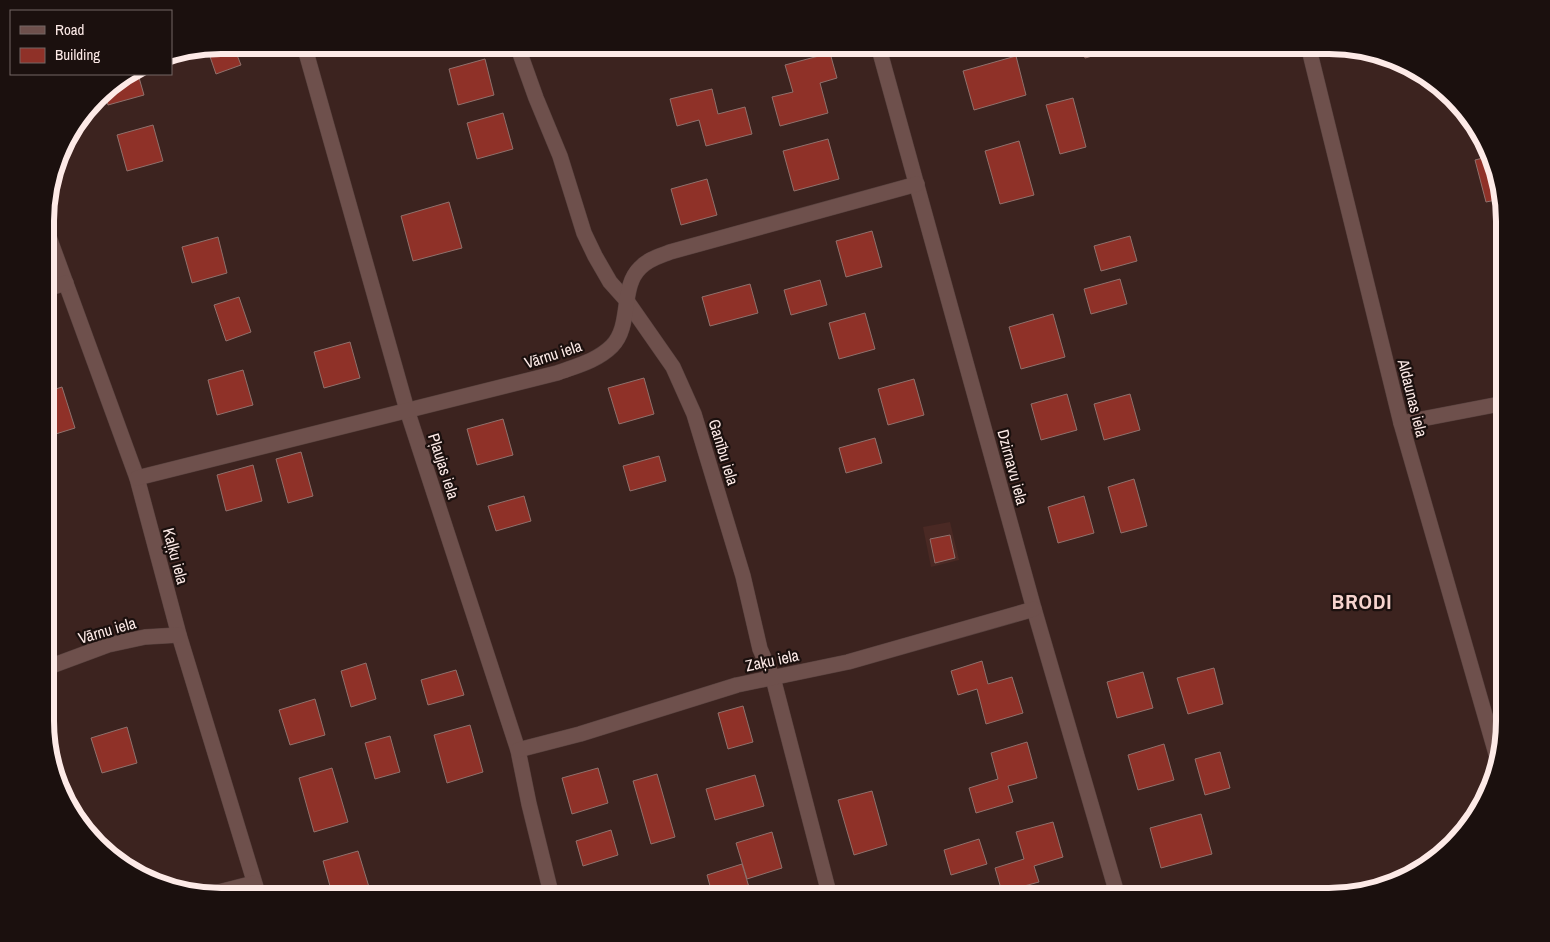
<svg xmlns="http://www.w3.org/2000/svg" width="1550" height="942" font-family="'Archivo Narrow',sans-serif">
	<style>
		.built { fill: #4a2924 }
		.building { fill: #8f3128; stroke: #90716c }
		.lines { fill: none; stroke-linecap: round; stroke-linejoin: round }
		.street-casing { stroke: #57413e; stroke-width: 16 }
		.secondary-casing { stroke: #57413e; stroke-width: 16 }
		.street { stroke: #6e504c; stroke-width: 15 }
		.secondary { stroke: #6e504c; stroke-width: 15 }
		.labels { text-anchor: middle; stroke-width: 4.5; stroke-linejoin: round; paint-order: stroke }
		.street-label { font-size: 16px; fill: #fdeae7; stroke: #1b100e }
		.district-label { font-size: 21px; font-weight: bold; letter-spacing: 1px; fill: #f7d4ce; stroke: #1b100e }
		.rim { fill: none; stroke: #fdeae7; stroke-width: 6 }
	</style>
	<rect width="100%" height="100%" fill="#3c231f"/>
	<polygon class="built" points="950,522 959,560 931,567 923,527"/>
	<g class="building">
		<polygon points="221,45 233,45 241,65 216,74 207,48"/>
		<polygon points="1081,45 1110,45 1111,51 1085,58"/>
		<polygon points="830,53 837,78 820,83 828,113 780,126 772,97 793,92 785,65"/>
		<polygon points="1016,56 1026,95 974,110 963,71"/>
		<polygon points="485,59 494,95 458,105 449,69"/>
		<polygon points="129,74 138,74 144,95 108,105 104,89"/>
		<polygon points="712,89 718,114 745,107 752,134 706,146 699,120 677,126 670,99"/>
		<polygon points="1073,98 1086,147 1060,154 1046,105"/>
		<polygon points="503,113 513,149 477,159 467,123"/>
		<polygon points="153,125 163,161 127,171 117,135"/>
		<polygon points="828,139 839,179 794,191 783,151"/>
		<polygon points="1019,141 1034,195 1000,204 985,151"/>
		<polygon points="1487,157 1501,199 1486,202 1475,160"/>
		<polygon points="707,179 717,215 681,225 671,189"/>
		<polygon points="449,202 462,248 413,261 401,216"/>
		<polygon points="872,231 882,267 846,277 836,241"/>
		<polygon points="1130,236 1137,261 1101,271 1094,246"/>
		<polygon points="218,237 227,273 192,283 182,247"/>
		<polygon points="1120,279 1127,304 1091,314 1084,289"/>
		<polygon points="820,280 827,305 791,315 784,290"/>
		<polygon points="750,284 758,313 710,326 702,297"/>
		<polygon points="239,297 251,332 226,341 214,305"/>
		<polygon points="865,313 875,349 839,359 829,323"/>
		<polygon points="1053,314 1065,357 1021,369 1009,327"/>
		<polygon points="350,342 360,378 324,388 314,352"/>
		<polygon points="243,370 253,405 217,415 208,380"/>
		<polygon points="644,378 654,414 619,424 608,388"/>
		<polygon points="914,379 924,415 888,425 878,389"/>
		<polygon points="62,387 75,428 46,437 46,392"/>
		<polygon points="1067,394 1077,430 1041,440 1031,404"/>
		<polygon points="1130,394 1140,430 1104,440 1094,404"/>
		<polygon points="503,419 513,455 477,465 467,429"/>
		<polygon points="875,438 882,463 846,473 839,448"/>
		<polygon points="301,452 313,496 288,503 276,459"/>
		<polygon points="659,456 666,481 630,491 623,466"/>
		<polygon points="253,465 262,501 226,511 217,475"/>
		<polygon points="1134,479 1147,526 1121,533 1108,487"/>
		<polygon points="524,496 531,521 496,531 488,506"/>
		<polygon points="1084,496 1094,533 1058,543 1048,507"/>
		<polygon points="950,535 955,558 935,563 930,539"/>
		<polygon points="982,661 988,684 1012,677 1023,713 986,724 977,689 958,695 951,671"/>
		<polygon points="366,663 376,699 351,707 341,671"/>
		<polygon points="1214,668 1223,704 1188,714 1177,678"/>
		<polygon points="456,670 464,695 428,705 421,680"/>
		<polygon points="1143,672 1153,708 1117,718 1107,682"/>
		<polygon points="315,699 325,735 290,745 279,710"/>
		<polygon points="743,706 753,742 728,749 718,713"/>
		<polygon points="470,725 483,772 447,783 434,735"/>
		<polygon points="127,727 137,763 102,773 91,738"/>
		<polygon points="390,736 400,772 375,779 365,743"/>
		<polygon points="1027,742 1037,778 1008,786 1013,802 976,813 969,788 998,779 991,753"/>
		<polygon points="1164,744 1174,780 1138,790 1128,755"/>
		<polygon points="1220,752 1230,788 1205,795 1195,759"/>
		<polygon points="332,768 348,822 314,832 299,778"/>
		<polygon points="598,768 608,803 572,814 562,778"/>
		<polygon points="657,774 675,837 651,844 633,781"/>
		<polygon points="755,775 764,806 715,820 706,789"/>
		<polygon points="872,791 887,845 854,855 838,800"/>
		<polygon points="1201,814 1212,854 1161,868 1150,828"/>
		<polygon points="1053,822 1063,857 1034,866 1039,882 1002,892 995,868 1024,859 1016,832"/>
		<polygon points="611,830 618,855 583,866 576,841"/>
		<polygon points="772,832 782,868 747,879 736,843"/>
		<polygon points="979,839 987,864 951,875 944,850"/>
		<polygon points="358,851 369,887 333,897 323,861"/>
		<polygon points="742,864 752,897 713,897 707,875"/>
		<polygon points="1262,888 1265,897 1238,897 1237,895"/>
		<polygon points="1207,891 1208,897 1187,897"/>
	</g>
	<g class="lines">
		<defs>
			<g id="street">
				<polyline points="304,45 407,410 518,750 529,804 552,897"/>
				<polyline points="517,45 536,98 560,156 584,233 595,256 610,282 627,301 673,367 694,414 743,576 760,649 773,678 830,897"/>
				<polyline points="878,45 1034,609 1118,897"/>
				<polyline points="46,229 137,478 179,635 259,897"/>
				<polyline points="46,289 66,283"/>
				<polyline points="1401,423 1505,403"/>
				<path d="M137,478L557,373C576,366 597,361 612,346C632,326 620,287 640,268C648,259 660,256 670,252L917,184"/>
				<polyline points="46,668 108,645 145,637 179,635"/>
				<polyline points="518,750 580,734 737,685 848,662 1034,609"/>
				<polyline points="211,894 254,883"/>
			</g>
			<polyline id="secondary" points="1308,45 1401,423 1497,757"/>
		</defs>
		<use href="#street" class="street-casing"/>
		<use href="#secondary" class="secondary-casing"/>
		<use href="#street" class="street"/>
		<use href="#secondary" class="secondary"/>
	</g>
	<g class="labels">
		<g class="street-label">
			<text transform="translate(553 354) rotate(-18)" y="6">Vārnu iela</text>
			<text transform="translate(1413 398) rotate(76)" y="6">Aldaunas iela</text>
			<text transform="translate(724 452) rotate(73)" y="6">Ganību iela</text>
			<text transform="translate(444 466) rotate(72)" y="6">Pļaujas iela</text>
			<text transform="translate(1013 467) rotate(75)" y="6">Dzirnavu iela</text>
			<text transform="translate(176 556) rotate(75)" y="6">Kaļķu iela</text>
			<text transform="translate(107 630) rotate(-16)" y="6">Vārnu iela</text>
			<text transform="translate(772 660) rotate(-12)" y="6">Zaķu iela</text>
		</g>
		<g class="district-label">
			<text x="1362" y="609">BRODI</text>
		</g>
	</g>
	<path d="M0 0H1550V942H0ZM221 54H1329A167 167 0 0 1 1496 221V721A167 167 0 0 1 1329 888H221A167 167 0 0 1 54 721V221A167 167 0 0 1 221 54Z" fill="#1b100e" fill-rule="evenodd"/>
	<path class="rim" d="M221 54H1329A167 167 0 0 1 1496 221V721A167 167 0 0 1 1329 888H221A167 167 0 0 1 54 721V221A167 167 0 0 1 221 54Z"/>
	<rect x="10" y="10" width="162" height="65" fill="#1b100e" stroke="#756765"/>
	<rect x="20" y="26" width="25" height="8" fill="#6e504c" stroke="#756765"/>
	<text x="55" y="35" font-size="15" fill="#fdeae7">Road</text>
	<rect x="20" y="48" width="25" height="15" fill="#8f3128" stroke="#756765"/>
	<text x="55" y="60" font-size="15" fill="#fdeae7">Building</text>
</svg>
